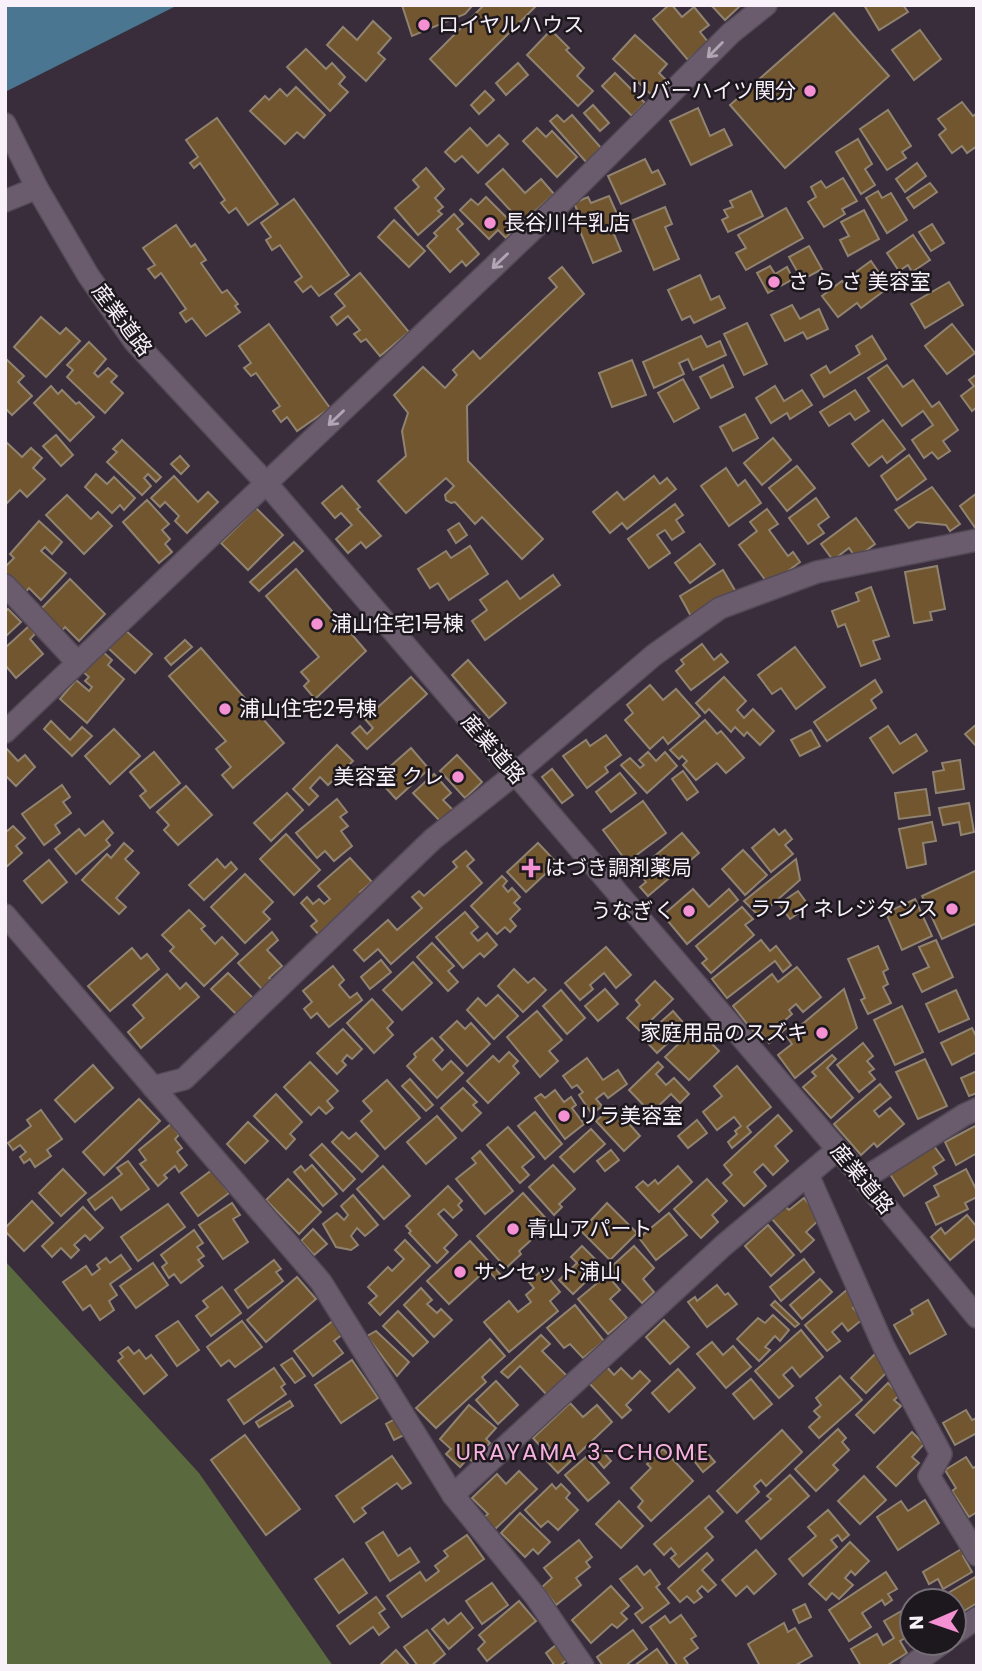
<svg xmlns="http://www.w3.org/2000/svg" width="982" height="1671" font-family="Poppins,'Noto Sans JP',sans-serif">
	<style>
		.forest { fill: #5a693e }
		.water { fill: #4a7692 }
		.building { fill: #71562f; stroke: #908370; stroke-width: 2 }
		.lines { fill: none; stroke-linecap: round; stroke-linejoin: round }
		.street-casing { stroke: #544a57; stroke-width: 24 }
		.secondary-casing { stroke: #544a57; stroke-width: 24 }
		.street { stroke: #6a5c6d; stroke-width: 21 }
		.secondary { stroke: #6a5c6d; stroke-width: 21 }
		.oneway { stroke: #b2a6b4 }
		.poi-dot { fill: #f491d3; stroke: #1d171e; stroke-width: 2.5 }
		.labels { text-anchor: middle; stroke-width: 5; stroke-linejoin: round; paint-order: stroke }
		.poi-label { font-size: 21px; fill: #f9f1fa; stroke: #1d171e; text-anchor: start }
		.street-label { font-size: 21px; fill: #f9f1fa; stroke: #1d171e }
		.neighbourhood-label { font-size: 23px; letter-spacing: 2px; fill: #f7b1de; stroke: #1d171e }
	</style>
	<rect width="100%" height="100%" fill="#392d3c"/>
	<polygon class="forest" points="5,1261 199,1473 333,1666 5,1666"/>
	<polygon class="water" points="5,5 178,5 5,92"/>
	<g class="building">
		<polygon points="402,5 473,5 465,14 412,36"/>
		<polygon points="484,5 537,5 456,86 430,59"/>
		<polygon points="669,5 672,5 682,17 694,7 709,25 700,32 708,42 688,60 653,19"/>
		<polygon points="711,5 741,5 725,20"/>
		<polygon points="864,5 903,5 908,12 879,30"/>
		<polygon points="834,13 889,76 785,168 730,105"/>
		<polygon points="373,21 391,38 378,53 385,59 366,81 327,45 343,27 357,40"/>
		<polygon points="551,30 569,48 566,50 584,68 577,76 593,91 578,106 527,55"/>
		<polygon points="920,30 941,59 914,80 892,50"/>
		<polygon points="635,35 667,64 659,73 669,83 655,98 613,59"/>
		<polygon points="306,49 326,69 332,63 345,77 339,84 348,92 330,111 287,67"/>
		<polygon points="518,63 528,75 506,95 496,83"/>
		<polygon points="615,73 645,103 632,116 602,86"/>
		<polygon points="296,87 325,115 304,138 297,132 285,144 250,111 265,96 269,100 280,89 287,96"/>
		<polygon points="485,91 494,100 479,114 471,105"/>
		<polygon points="962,102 973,116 977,113 977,146 967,153 962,146 952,153 939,135 946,129 938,119"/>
		<polygon points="593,105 609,123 600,131 584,113"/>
		<polygon points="698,108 710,136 724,129 732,145 691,165 670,121"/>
		<polygon points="888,110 911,146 902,152 906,158 887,170 860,129"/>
		<polygon points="557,115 564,122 572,115 602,149 587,163 550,121"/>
		<polygon points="217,118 278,204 248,225 236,208 229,213 221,203 225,200 200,163 194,168 190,163 198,157 186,140"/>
		<polygon points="470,128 487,146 499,135 508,144 478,173 462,156 455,162 445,152"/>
		<polygon points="537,128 546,137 552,131 577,157 557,177 523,141"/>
		<polygon points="858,139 872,164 865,169 875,185 861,194 836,152"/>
		<polygon points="645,159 652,173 658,170 665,184 621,204 608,176"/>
		<polygon points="917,163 926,176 905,192 896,179"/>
		<polygon points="426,168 444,189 435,198 443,207 438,211 442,214 418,235 395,208 419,187 413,180"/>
		<polygon points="503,169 525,193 541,179 554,194 522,223 486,184"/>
		<polygon points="843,178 857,201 842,209 845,214 824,227 808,202 816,197 811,187 821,181 826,188"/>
		<polygon points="930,183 937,192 914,208 907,198"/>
		<polygon points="751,191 763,216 728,232 722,220 728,217 724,210 733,207 730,201"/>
		<polygon points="878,191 882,198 891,193 907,220 887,233 866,198"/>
		<polygon points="609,196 621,223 611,227 621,251 593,263 578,226 583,224 574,203 588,197 591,203"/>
		<polygon points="486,197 516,227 506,238 498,230 489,239 460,210 471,199 478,205"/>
		<polygon points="294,199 349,275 319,296 311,286 303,292 295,282 302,277 280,245 272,250 266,240 271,237 261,223"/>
		<polygon points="665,207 672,224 665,227 679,259 654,270 633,220"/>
		<polygon points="786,208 803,238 746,270 736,253 746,248 738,235"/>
		<polygon points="864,210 879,239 848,256 840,240 849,236 841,222"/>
		<polygon points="454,214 463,224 457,229 479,254 466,266 462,261 450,272 427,246 437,236 434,233"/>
		<polygon points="394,220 425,251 409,267 378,237"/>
		<polygon points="932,224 944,243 931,251 919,232"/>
		<polygon points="176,225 191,247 195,244 206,260 201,263 222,293 227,290 238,304 235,306 240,312 206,336 192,318 186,322 180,313 186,309 161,273 155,278 148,269 155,265 143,248"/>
		<polygon points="913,235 930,260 912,272 908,265 899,271 887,253"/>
		<polygon points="809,246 822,269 802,280 789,257"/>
		<polygon points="871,261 889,287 861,308 857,303 838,317 822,296 842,281 849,290 859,283 853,274"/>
		<polygon points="770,266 775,274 787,267 793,279 768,293 757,273"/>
		<polygon points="562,267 584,294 467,406 468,461 543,539 522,559 482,517 475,524 455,502 451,503 446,500 445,495 454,486 446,478 406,513 378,481 406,456 402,431 408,413 394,395 423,367 445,388 457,375 453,370 473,351 480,359 557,287 549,278"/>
		<polygon points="360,273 409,332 380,356 366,339 361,342 354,334 360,330 348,316 337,325 331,317 345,306 335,294"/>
		<polygon points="700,275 711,300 719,296 725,308 694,323 690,316 682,320 668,290"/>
		<polygon points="949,282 963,305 925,328 911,304"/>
		<polygon points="792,305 800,319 819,309 828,329 807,339 803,332 785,341 771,315"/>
		<polygon points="41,317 60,334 66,328 80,341 46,377 14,347"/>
		<polygon points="747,323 767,364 744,375 724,334"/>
		<polygon points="269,324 330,408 297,431 287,417 281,422 273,411 280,406 256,373 251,376 244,368 251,363 239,346"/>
		<polygon points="952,324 975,353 947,374 925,346"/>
		<polygon points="701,336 707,347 720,341 726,355 693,370 688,359 679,363 684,374 654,388 643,362"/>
		<polygon points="872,336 886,359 824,397 811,375 826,366 830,373 860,354 856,346"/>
		<polygon points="89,342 106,359 94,373 98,377 108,368 117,376 111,382 123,393 105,413 67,377 73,370 67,365"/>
		<polygon points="5,358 24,376 18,382 32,396 12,415 5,408"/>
		<polygon points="632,360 646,395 612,407 599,373"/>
		<polygon points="723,365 733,387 711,398 700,377"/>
		<polygon points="887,365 903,387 913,380 932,407 939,402 958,430 943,441 950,451 938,459 932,452 924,458 912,440 933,425 923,411 902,426 868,378"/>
		<polygon points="977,374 977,407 972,411 961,396 974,386 969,380"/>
		<polygon points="683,379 699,408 674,422 658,393"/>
		<polygon points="51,386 58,394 62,390 76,404 79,402 94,417 70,441 34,403"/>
		<polygon points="775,386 784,401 802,390 812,405 790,419 787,413 771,423 756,398"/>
		<polygon points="855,390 869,411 855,420 850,413 829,426 820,412"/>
		<polygon points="745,414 758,438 733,451 720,427"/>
		<polygon points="883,420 905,449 887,463 882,456 869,466 852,444"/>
		<polygon points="56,435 73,455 61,466 43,446"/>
		<polygon points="773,438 791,460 762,485 744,463"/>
		<polygon points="122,440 161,477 156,482 148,474 144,478 151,486 142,495 107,462 117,452 113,449"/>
		<polygon points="5,441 22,457 31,448 42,458 33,468 45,479 27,497 20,490 6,504"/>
		<polygon points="909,455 926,479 897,500 881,476"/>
		<polygon points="180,456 189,466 181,474 171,464"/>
		<polygon points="797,466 815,488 787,511 769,488"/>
		<polygon points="726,468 738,486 745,480 761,503 729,526 701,486"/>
		<polygon points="96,474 107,484 114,477 135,498 124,510 120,505 112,513 85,487"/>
		<polygon points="174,476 198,502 208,492 218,502 187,533 175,521 179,516 165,502 160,507 151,498"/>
		<polygon points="654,476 660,484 667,478 676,489 627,529 622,523 610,533 593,512 617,492 624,500"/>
		<polygon points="342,486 360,507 357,509 381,536 366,548 361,542 348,553 336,539 352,525 341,513 335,518 322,503"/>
		<polygon points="932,487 960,524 950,531 946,525 917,522 909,528 895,510"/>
		<polygon points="977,493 977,529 976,529 960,506"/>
		<polygon points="67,495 91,519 98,512 112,526 84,554 46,515"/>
		<polygon points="816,498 829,517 818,525 824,533 808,544 789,518"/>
		<polygon points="147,500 169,524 162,530 170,539 165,544 172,552 159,563 123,522"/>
		<polygon points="675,504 683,515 676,520 684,532 672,540 665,530 657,535 670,553 649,568 628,539"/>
		<polygon points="256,508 283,535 248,570 221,543"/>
		<polygon points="767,509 778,524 769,530 788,556 793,552 800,562 769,585 739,545 757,531 750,522"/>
		<polygon points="856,518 875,544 856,558 849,548 833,560 821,544"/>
		<polygon points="39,521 62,542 52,554 45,547 41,551 66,573 41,600 29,588 25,593 5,574 5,567 14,558 10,554"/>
		<polygon points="459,523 467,535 456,543 448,530"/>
		<polygon points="294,542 303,551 259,591 250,582"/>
		<polygon points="700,544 715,564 690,583 675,563"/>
		<polygon points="470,546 488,574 449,600 438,583 430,588 418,569 446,551 451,558"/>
		<polygon points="937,566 945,609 930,612 932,620 914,623 905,572"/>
		<polygon points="296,569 366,651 315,699 304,686 309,681 301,672 319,657 266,596"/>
		<polygon points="723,570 736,592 692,618 680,596"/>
		<polygon points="553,575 560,585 485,640 472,621 487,610 480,600 507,581 520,599"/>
		<polygon points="70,579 105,614 79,641 65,627 61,632 39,611"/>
		<polygon points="871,587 889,636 873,641 880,659 861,666 845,624 838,627 832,611 859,601 856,593"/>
		<polygon points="8,609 21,622 5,637 5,612"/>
		<polygon points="29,626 35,634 30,639 43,654 16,678 5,665 5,648"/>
		<polygon points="124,629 152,654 135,673 107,647"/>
		<polygon points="185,640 192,647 171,665 165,658"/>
		<polygon points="702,644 714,660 721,654 728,662 691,690 676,671 684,664 681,660"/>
		<polygon points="795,647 825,687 796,709 781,688 772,694 758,675"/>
		<polygon points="201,648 284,743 233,788 222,775 231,767 216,749 226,741 169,676"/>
		<polygon points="101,650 112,660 108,665 124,679 87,723 60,699 76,680 89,691 92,687 85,681 89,677 82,671"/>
		<polygon points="468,660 506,703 489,718 452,675"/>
		<polygon points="411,677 427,694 367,749 352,733 360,726 367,734 373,728 365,719"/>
		<polygon points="724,677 746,701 737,710 744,718 753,709 774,731 760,745 747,732 744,736 735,727 731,732 709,709 705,713 696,703"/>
		<polygon points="875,680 882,692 871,700 876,708 827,741 814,722"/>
		<polygon points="650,685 663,700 676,689 700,716 668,744 663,737 650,749 625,720 633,713 627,705"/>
		<polygon points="705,720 717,734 721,731 744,758 726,773 717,763 696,780 683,765 687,761 682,756 679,759 670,750"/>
		<polygon points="51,721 70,740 82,727 92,736 72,756 44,729"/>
		<polygon points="977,724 977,747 965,734"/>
		<polygon points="888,726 900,744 916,734 927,751 893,773 870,738"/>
		<polygon points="114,729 140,756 110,784 85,756"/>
		<polygon points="811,730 820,746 800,756 791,740"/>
		<polygon points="606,735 621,755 605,767 608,772 587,788 563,756 586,740 590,746"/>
		<polygon points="337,745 353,761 328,785 320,777 310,788 318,796 309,805 293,789"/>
		<polygon points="5,747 18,761 25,755 35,767 16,786 5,775"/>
		<polygon points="411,748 429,769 396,799 377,778"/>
		<polygon points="154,752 180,783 150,808 140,796 146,791 130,772"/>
		<polygon points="648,752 656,761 665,752 677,766 647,793 621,765 630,758 640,768 644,765 639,760"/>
		<polygon points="457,755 482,782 465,798 440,771"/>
		<polygon points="960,760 964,789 936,793 933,772 944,770 942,763"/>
		<polygon points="552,769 573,795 562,803 542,777"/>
		<polygon points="683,771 698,792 687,800 672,779"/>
		<polygon points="620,773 636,793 611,812 596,792"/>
		<polygon points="434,774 451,793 443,800 453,810 441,822 413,793"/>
		<polygon points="62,785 70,797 63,802 71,813 55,825 60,833 44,845 22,814"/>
		<polygon points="186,786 212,815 178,845 164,830 169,825 157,812"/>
		<polygon points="926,789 930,815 899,819 895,793"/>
		<polygon points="287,793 303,810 271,841 254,823"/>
		<polygon points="337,799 347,812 340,817 348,826 341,831 352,846 334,861 325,851 317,858 296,833"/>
		<polygon points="643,801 666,833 627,862 603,830"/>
		<polygon points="969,803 974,832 961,835 959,822 943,825 939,808"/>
		<polygon points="103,821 113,833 106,840 110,845 76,874 55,849 79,829 85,836"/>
		<polygon points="932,822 936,841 923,843 926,864 907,868 899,829"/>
		<polygon points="13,826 25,838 16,846 22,853 5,868 5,833"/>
		<polygon points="774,829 779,835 785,830 792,839 785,845 793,854 771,872 752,848"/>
		<polygon points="682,833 699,853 648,896 640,887 646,882 634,867 641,861 644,865"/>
		<polygon points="286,834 320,870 294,895 260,859"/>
		<polygon points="124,843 133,851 125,859 139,873 116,898 126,907 119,914 82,880 107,854 111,858"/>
		<polygon points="538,843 557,863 526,892 507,872"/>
		<polygon points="743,850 767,875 745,895 722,869"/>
		<polygon points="466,851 474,860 467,866 482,883 391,964 378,949 364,961 354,950 388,920 397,930 422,908 412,897 419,891 424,896 457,867 453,862"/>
		<polygon points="350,858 372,882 360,892 364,896 320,936 311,926 317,921 301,903 307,897 313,904 319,899 324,904 330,899 318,886"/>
		<polygon points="217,859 225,868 231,862 237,869 204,900 189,885"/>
		<polygon points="796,859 800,880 759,916 744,901"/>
		<polygon points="49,860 67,882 42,903 24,881"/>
		<polygon points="977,870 977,923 942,939 922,896"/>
		<polygon points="245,874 273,902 263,912 270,919 245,943 211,907"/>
		<polygon points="502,876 507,881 503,886 508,892 512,888 520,897 514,903 520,909 510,919 516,926 510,932 505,927 497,934 471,906"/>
		<polygon points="693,889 709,907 729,889 738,900 687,944 663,915"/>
		<polygon points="798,891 809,906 790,919 779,904"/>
		<polygon points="915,899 932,936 902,950 886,913"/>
		<polygon points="742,907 753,919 745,925 754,935 711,973 702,963 707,959 696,946"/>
		<polygon points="189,910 205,926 201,929 215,944 222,937 238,954 204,986 170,951 174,947 162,935"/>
		<polygon points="465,912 478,927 471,933 478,941 487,933 497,945 484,957 480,953 463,968 436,937"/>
		<polygon points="272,932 278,940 267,950 282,966 269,978 273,981 263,990 238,963"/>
		<polygon points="761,940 770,951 776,946 791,965 783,972 775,961 727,998 712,979"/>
		<polygon points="936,940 953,977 922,992 913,974 929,967 919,947"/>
		<polygon points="432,943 454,966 448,971 458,982 448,991 417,957"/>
		<polygon points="878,946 888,969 883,972 888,984 883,987 891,1003 868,1014 861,1000 865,998 848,959"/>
		<polygon points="606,947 631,975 616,988 604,973 590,985 593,989 580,1000 565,983"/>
		<polygon points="132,948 141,959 147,954 159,969 110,1011 88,986"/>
		<polygon points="381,960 391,972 370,989 361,977"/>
		<polygon points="413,962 432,983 402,1010 383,990"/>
		<polygon points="333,966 344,980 339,985 350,998 357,993 362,1000 329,1027 317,1013 311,1018 304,1009 312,1002 303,991"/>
		<polygon points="797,967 821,997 803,1012 796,1004 789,1010 792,1014 783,1022 788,1027 769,1043 759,1030 755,1034 733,1006 772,974 778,982"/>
		<polygon points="514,969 528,983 534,978 546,990 523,1012 498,986"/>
		<polygon points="228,973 253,998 237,1015 211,989"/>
		<polygon points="167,974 180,989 186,983 199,997 141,1048 128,1032 144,1018 133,1005"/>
		<polygon points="655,981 673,999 640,1031 627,1018 640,1005 636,1000"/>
		<polygon points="605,989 618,1004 598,1021 585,1006"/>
		<polygon points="844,989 857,1028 795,1078 778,1055 792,1044 787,1037"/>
		<polygon points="561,990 585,1018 567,1034 543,1006"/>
		<polygon points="956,990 969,1019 939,1032 926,1004"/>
		<polygon points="498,995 518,1016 494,1039 467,1010 478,998 486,1006"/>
		<polygon points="372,999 393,1022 387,1028 393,1035 374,1053 347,1023"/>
		<polygon points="902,1006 923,1052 895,1065 874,1020"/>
		<polygon points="537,1011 562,1040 549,1051 558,1061 540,1077 507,1037"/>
		<polygon points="673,1011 686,1026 657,1053 643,1038"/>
		<polygon points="457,1021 465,1029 471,1023 490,1044 467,1066 440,1037"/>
		<polygon points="696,1027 719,1051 689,1080 665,1057"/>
		<polygon points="972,1028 977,1038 977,1052 952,1065 941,1043"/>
		<polygon points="343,1029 362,1049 352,1059 347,1055 342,1061 346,1065 337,1074 317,1053"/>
		<polygon points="432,1038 443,1050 433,1060 442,1070 451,1061 463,1073 437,1098 407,1066 416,1057 414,1054"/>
		<polygon points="863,1043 873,1056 867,1061 874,1069 869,1072 875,1079 859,1092 837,1065"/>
		<polygon points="509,1052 518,1061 513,1066 519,1073 488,1103 467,1081 493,1056 499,1062"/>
		<polygon points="832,1055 836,1059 827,1068 853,1098 831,1118 803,1087 816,1076 812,1072"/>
		<polygon points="587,1058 603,1080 618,1070 627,1084 608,1098 604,1093 596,1099 602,1106 592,1114 579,1095 583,1092 577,1085 572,1088 563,1076"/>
		<polygon points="925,1059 947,1106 918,1119 896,1072"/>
		<polygon points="310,1062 338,1091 327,1101 333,1108 326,1114 319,1107 311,1115 284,1087"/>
		<polygon points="658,1062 663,1067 656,1074 666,1085 674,1078 689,1094 680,1103 671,1094 651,1113 629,1090"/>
		<polygon points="93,1065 113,1088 75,1122 55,1100"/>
		<polygon points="737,1066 771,1107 747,1127 751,1132 732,1148 728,1142 737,1134 735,1131 741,1126 734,1117 717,1130 703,1112 722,1096 714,1086"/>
		<polygon points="977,1071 977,1093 969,1096 961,1078"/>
		<polygon points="410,1079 433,1105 426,1111 402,1086"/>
		<polygon points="387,1080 420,1118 385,1149 361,1121 372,1111 363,1101"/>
		<polygon points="880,1084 891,1097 874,1111 879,1117 890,1108 904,1124 877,1147 874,1143 861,1155 834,1124"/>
		<polygon points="463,1088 477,1102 473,1105 481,1113 462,1131 441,1108"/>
		<polygon points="555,1090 564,1102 571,1097 576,1105 572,1108 584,1124 565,1139 535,1098 541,1094 545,1098"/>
		<polygon points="276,1094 302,1122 290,1134 295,1139 286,1149 254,1116"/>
		<polygon points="139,1099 160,1121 104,1175 83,1152"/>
		<polygon points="613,1106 640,1136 624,1151 596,1121"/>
		<polygon points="41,1110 62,1139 47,1150 51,1156 35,1167 30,1159 24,1163 20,1157 26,1152 20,1145 13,1150 8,1143 31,1126 27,1120"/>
		<polygon points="535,1112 562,1144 545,1159 518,1126"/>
		<polygon points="778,1115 792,1131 775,1146 788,1161 773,1175 763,1164 754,1172 766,1186 744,1206 723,1183 732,1175 724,1165"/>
		<polygon points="437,1116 456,1138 426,1164 407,1142"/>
		<polygon points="697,1120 707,1133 688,1148 678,1136"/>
		<polygon points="248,1122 268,1141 245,1163 227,1144"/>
		<polygon points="171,1124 179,1135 175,1139 182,1148 177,1152 187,1165 179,1172 175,1166 164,1175 167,1178 158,1186 140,1164 146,1160 139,1150"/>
		<polygon points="977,1125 977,1153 956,1165 945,1142"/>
		<polygon points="508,1127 534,1157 522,1167 529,1175 520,1183 487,1145"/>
		<polygon points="591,1129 605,1144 574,1172 560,1157"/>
		<polygon points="342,1132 349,1139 356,1133 378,1156 362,1172 332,1142"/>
		<polygon points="322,1144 355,1179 343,1191 310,1155"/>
		<polygon points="934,1146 944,1160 933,1167 937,1174 904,1196 888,1171 905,1159 908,1163"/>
		<polygon points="611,1150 619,1160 605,1171 597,1161"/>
		<polygon points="480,1151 513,1191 485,1214 456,1179 476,1163 472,1158"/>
		<polygon points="128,1161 149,1189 121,1210 112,1197 95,1210 88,1200 122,1174 117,1168"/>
		<polygon points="312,1165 337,1194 323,1206 294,1172 301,1166 305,1171"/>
		<polygon points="553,1165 575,1189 559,1204 562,1207 554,1215 529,1187"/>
		<polygon points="383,1166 410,1196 384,1219 357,1189"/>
		<polygon points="678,1166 692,1182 659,1212 636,1187 643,1181 648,1186 655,1180 658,1184"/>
		<polygon points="63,1169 86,1193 61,1216 39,1193"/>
		<polygon points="966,1169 977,1191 977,1197 965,1203 968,1209 936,1225 926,1203 939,1196 934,1186"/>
		<polygon points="212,1170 229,1193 198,1216 181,1193"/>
		<polygon points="288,1179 321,1212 299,1234 266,1200"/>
		<polygon points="707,1179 727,1201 712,1215 718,1222 701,1238 674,1209"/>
		<polygon points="448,1186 462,1201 458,1205 462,1210 453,1218 444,1209 438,1214 457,1235 444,1248 448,1252 437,1263 409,1233 411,1231 406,1226"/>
		<polygon points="523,1193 550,1223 519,1251 521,1254 506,1268 477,1236"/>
		<polygon points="353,1195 378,1225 365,1236 357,1228 351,1236 358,1245 351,1250 336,1247 323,1224 337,1213 344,1220 348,1215 341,1206"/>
		<polygon points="804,1198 821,1218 806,1232 814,1240 801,1252 772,1219 785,1206 789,1210"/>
		<polygon points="32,1201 53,1223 24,1251 5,1231 5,1228"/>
		<polygon points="232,1203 240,1215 233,1219 248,1242 223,1259 199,1225"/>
		<polygon points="607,1203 637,1233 610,1260 581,1231"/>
		<polygon points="168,1204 185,1227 138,1261 121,1237"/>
		<polygon points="83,1207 103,1228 90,1240 85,1235 74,1245 79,1250 71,1258 61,1248 52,1257 42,1246"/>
		<polygon points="669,1213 687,1235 656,1260 639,1238"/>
		<polygon points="967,1215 977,1227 977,1237 950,1260 931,1237 941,1228 945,1234"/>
		<polygon points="768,1225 794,1255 771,1276 745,1246"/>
		<polygon points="313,1229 327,1244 314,1255 301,1241"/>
		<polygon points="194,1230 203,1243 197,1247 204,1256 198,1260 203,1266 181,1283 174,1274 169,1278 162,1267 167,1263 161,1255"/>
		<polygon points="405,1240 430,1266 380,1315 369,1303 377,1296 368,1287 388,1267 392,1271 404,1259 395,1250"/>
		<polygon points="470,1241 501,1275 496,1279 487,1269 449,1304 427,1281"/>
		<polygon points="582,1246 602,1266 573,1294 559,1280 577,1263 571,1257"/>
		<polygon points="634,1246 654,1268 643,1279 654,1292 642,1303 610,1268"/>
		<polygon points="121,1255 131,1269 110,1284 117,1295 109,1301 114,1310 100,1320 90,1305 83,1310 63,1282 86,1266 92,1275 100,1269 97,1265 106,1258 110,1263"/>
		<polygon points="804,1259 814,1272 781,1301 770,1287"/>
		<polygon points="274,1260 281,1269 276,1272 283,1281 248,1308 235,1290"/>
		<polygon points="153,1263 168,1285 136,1308 120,1286"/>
		<polygon points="542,1270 560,1292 550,1301 558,1311 509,1352 484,1322 509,1301 518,1312 531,1302 526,1295 534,1288 529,1282"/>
		<polygon points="607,1275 620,1290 610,1299 627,1318 608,1334 578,1299"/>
		<polygon points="297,1277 316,1299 266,1342 247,1320"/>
		<polygon points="820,1279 832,1292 802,1319 790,1305"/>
		<polygon points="717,1285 725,1295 728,1293 737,1304 707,1327 688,1302 695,1297 697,1301"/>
		<polygon points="222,1287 241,1313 211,1336 196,1316 208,1307 203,1301"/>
		<polygon points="421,1288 432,1300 427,1304 437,1313 441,1309 452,1320 434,1337 404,1305"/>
		<polygon points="848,1289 860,1303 853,1308 863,1319 848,1331 842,1323 832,1332 840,1341 827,1351 805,1325"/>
		<polygon points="928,1300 946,1334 910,1354 894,1325 913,1314 911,1310"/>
		<polygon points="775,1301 799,1324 795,1327 771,1305"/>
		<polygon points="575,1305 604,1341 583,1358 570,1344 564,1348 547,1328"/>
		<polygon points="398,1311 428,1342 413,1356 383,1326"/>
		<polygon points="773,1315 789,1330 780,1341 775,1336 765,1347 770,1350 759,1361 737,1339 758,1318 765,1323"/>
		<polygon points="334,1320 344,1333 334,1341 343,1353 313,1376 294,1351"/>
		<polygon points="664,1320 689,1347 670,1364 646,1337"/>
		<polygon points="178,1321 199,1350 177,1366 156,1336"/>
		<polygon points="242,1321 262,1347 235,1367 229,1360 221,1366 207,1347"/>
		<polygon points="801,1330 823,1357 800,1377 792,1367 783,1375 793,1386 779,1398 755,1371"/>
		<polygon points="376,1331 409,1362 397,1376 367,1336"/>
		<polygon points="541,1335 550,1344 542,1351 567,1376 547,1395 520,1366 508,1378 501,1372"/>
		<polygon points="490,1339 505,1356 482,1377 486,1382 436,1428 416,1408"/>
		<polygon points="712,1342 723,1355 733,1346 751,1367 726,1388 697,1354"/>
		<polygon points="128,1347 134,1354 139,1350 146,1359 151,1355 167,1375 144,1394 118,1361 123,1357 120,1353"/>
		<polygon points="875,1354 890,1369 866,1393 851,1378"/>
		<polygon points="292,1358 305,1376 295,1383 281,1365"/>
		<polygon points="352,1360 378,1398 341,1423 315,1385"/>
		<polygon points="606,1366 614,1375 621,1368 632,1379 640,1371 650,1381 626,1405 631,1410 622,1418 589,1383"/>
		<polygon points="274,1368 285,1384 281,1387 286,1394 244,1424 228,1400"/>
		<polygon points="678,1369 695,1388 669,1412 652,1393"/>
		<polygon points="840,1376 862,1400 819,1438 809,1427 820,1417 814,1411 821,1405 816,1398"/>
		<polygon points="751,1379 772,1404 754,1419 733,1394"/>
		<polygon points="496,1381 518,1405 498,1424 476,1400"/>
		<polygon points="888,1383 900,1395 894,1400 901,1406 874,1433 856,1415"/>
		<polygon points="290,1401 293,1406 259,1427 256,1422"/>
		<polygon points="570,1403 583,1417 597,1405 612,1422 558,1473 542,1456 550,1448 547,1444 542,1448 533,1438"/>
		<polygon points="469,1405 496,1428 486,1439 490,1443 473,1462 468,1458 460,1467 446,1454 451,1449 440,1439"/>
		<polygon points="966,1410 972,1420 977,1418 977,1433 955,1445 943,1423"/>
		<polygon points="395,1419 404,1435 394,1440 386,1424"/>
		<polygon points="838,1429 846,1438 842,1442 849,1450 833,1465 838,1470 816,1491 795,1469"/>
		<polygon points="782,1430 802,1452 766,1486 761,1480 754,1486 759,1492 737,1513 717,1491"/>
		<polygon points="912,1432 924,1444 912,1457 919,1463 896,1486 877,1467"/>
		<polygon points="245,1435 300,1509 266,1535 211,1460"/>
		<polygon points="597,1445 611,1461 604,1468 590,1452"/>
		<polygon points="703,1448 715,1462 703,1472 692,1458"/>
		<polygon points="663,1449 693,1481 651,1521 638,1507 643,1501 631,1488 651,1468 647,1464"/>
		<polygon points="392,1456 411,1483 402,1489 397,1483 362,1508 366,1513 354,1522 336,1496"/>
		<polygon points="586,1457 609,1483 588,1501 565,1475"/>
		<polygon points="966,1457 973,1468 977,1466 977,1512 969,1517 952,1491 956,1488 945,1470"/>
		<polygon points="519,1471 537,1489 493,1531 482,1519 488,1514 472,1498 497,1474 506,1484"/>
		<polygon points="790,1475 809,1496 761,1539 746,1521 771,1499 767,1496"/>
		<polygon points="864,1476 886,1500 860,1524 838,1501"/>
		<polygon points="552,1484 556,1489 561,1484 570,1493 566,1498 578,1510 558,1530 548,1521 541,1527 525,1510"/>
		<polygon points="709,1496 723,1512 705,1528 713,1537 679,1567 671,1558 676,1554 671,1548 664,1555 654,1544"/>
		<polygon points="925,1500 939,1523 898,1550 877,1517 901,1501 908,1511"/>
		<polygon points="619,1501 643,1526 621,1548 596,1524"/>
		<polygon points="828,1510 849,1535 842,1541 838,1535 831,1540 837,1547 803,1576 789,1559 816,1536 808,1527"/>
		<polygon points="520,1513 550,1542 538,1554 533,1549 525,1557 501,1533"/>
		<polygon points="383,1532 398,1556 410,1548 419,1562 390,1581 366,1543"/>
		<polygon points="467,1535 484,1559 402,1617 387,1596 420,1572 426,1581 439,1571 435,1566 448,1556 444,1551"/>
		<polygon points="579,1540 592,1557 586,1562 590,1567 576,1578 581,1585 556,1605 542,1587 552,1578 544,1568"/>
		<polygon points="850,1542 869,1561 855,1575 851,1571 845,1578 853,1585 839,1599 832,1593 826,1600 809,1584"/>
		<polygon points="963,1548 966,1553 963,1556 972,1572 943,1589 938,1579 929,1584 923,1572"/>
		<polygon points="756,1550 776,1574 754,1594 747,1586 736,1596 722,1580"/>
		<polygon points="707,1553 713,1560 702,1570 716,1585 708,1592 702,1586 697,1591 702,1597 694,1603 687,1596 680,1602 668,1588"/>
		<polygon points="343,1559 367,1593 339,1613 315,1579"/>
		<polygon points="637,1566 644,1575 650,1570 660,1584 656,1587 669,1603 642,1623 635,1614 643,1608 620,1579"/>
		<polygon points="886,1572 897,1589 888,1594 892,1600 885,1605 882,1600 862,1613 871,1627 849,1641 829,1610"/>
		<polygon points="977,1576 977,1603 954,1617 954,1601 938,1599"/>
		<polygon points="492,1583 508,1605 482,1624 466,1601"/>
		<polygon points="611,1586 629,1606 621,1613 627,1619 617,1628 612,1624 591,1643 572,1620"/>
		<polygon points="376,1597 385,1609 379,1613 389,1627 379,1635 373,1627 350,1644 337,1626"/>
		<polygon points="519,1601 536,1621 487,1661 478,1649 485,1642 479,1635"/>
		<polygon points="805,1604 811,1617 799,1623 793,1610"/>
		<polygon points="912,1605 912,1624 909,1626 912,1634 900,1641 907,1653 886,1666 861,1666 851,1649 877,1634 883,1645 894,1638 884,1621"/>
		<polygon points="461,1613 473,1628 449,1649 432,1629 444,1619 448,1624"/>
		<polygon points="681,1615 696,1636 691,1639 698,1648 684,1658 688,1664 686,1666 678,1666 650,1627 665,1616 670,1623"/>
		<polygon points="784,1623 788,1632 795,1628 812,1656 794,1666 760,1666 748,1644"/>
		<polygon points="427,1630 445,1654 431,1666 418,1666 404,1647"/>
		<polygon points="633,1630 647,1649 625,1666 603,1666 597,1657"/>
		<polygon points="556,1645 567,1660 559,1666 555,1666 546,1653"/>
		<polygon points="657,1649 669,1666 634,1666"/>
		<polygon points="396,1650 410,1666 379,1666"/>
	</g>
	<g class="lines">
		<defs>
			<g id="street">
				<polyline points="5,201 37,188"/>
				<polyline points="5,585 78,663"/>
				<polyline points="5,732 569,195 731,33 766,5"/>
				<polyline points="5,915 321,1282 453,1495 536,1597 583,1666"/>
				<polyline points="153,1087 184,1079 433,839 515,774 654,655 720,608 817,572 977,540"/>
				<polyline points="808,1175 884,1347 941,1454 929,1476 977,1555"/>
				<polyline points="863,1179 964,1115 977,1109"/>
				<polyline points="453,1495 724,1245 837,1150"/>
				<polyline points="954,1634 977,1618"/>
				<polyline points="911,1666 942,1643"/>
			</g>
			<polyline id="secondary" points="5,124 37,188 88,275 134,341 267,484 863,1179 977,1317"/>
		</defs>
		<use href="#street" class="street-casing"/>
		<use href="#secondary" class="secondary-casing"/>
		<use href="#street" class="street"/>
		<use href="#secondary" class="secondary"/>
	</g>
	<defs><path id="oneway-shaft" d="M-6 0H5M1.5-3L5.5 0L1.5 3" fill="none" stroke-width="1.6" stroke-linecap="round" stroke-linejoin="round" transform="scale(1.75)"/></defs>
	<g class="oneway">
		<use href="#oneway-shaft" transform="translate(715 50) rotate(135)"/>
		<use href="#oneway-shaft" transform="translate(500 261) rotate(136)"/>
		<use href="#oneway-shaft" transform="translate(336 418) rotate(136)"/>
	</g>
	<g class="poi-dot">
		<circle cx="424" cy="25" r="7"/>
		<circle cx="810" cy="91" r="7"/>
		<circle cx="490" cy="223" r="7"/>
		<circle cx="774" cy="282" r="7"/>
		<circle cx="317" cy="624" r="7"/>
		<circle cx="225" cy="709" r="7"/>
		<circle cx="458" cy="777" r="7"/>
		<path d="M527.5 857.5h7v7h7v7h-7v7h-7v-7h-7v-7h7z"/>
		<circle cx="952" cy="909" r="7"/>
		<circle cx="689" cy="911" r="7"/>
		<circle cx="822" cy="1033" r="7"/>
		<circle cx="564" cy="1116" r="7"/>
		<circle cx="513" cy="1229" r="7"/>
		<circle cx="460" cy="1272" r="7"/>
	</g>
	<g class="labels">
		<g class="poi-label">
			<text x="438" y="32">ロイヤルハウス</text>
			<text x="796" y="98" text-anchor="end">リバーハイツ関分</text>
			<text x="504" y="230">長谷川牛乳店</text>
			<text x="788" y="289">さ ら さ 美容室</text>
			<text x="331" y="631">浦山住宅1号棟</text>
			<text x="239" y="716">浦山住宅2号棟</text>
			<text x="444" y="784" text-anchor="end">美容室 クレ</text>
			<text x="545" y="875">はづき調剤薬局</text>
			<text x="938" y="916" text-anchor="end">ラフィネレジタンス</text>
			<text x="675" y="918" text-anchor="end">うなぎく</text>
			<text x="808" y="1040" text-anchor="end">家庭用品のスズキ</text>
			<text x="578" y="1123">リラ美容室</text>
			<text x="527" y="1236">青山アパート</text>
			<text x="474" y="1279">サンセット浦山</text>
		</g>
		<g class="street-label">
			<text transform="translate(122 320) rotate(53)" y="7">産業道路</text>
			<text transform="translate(493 749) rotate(49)" y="7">産業道路</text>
			<text transform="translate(862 1179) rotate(50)" y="7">産業道路</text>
		</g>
		<g class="neighbourhood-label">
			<text x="583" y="1460">URAYAMA 3-CHOME</text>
		</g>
	</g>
	<rect width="982" height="1671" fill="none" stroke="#f9f1fa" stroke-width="14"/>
	<g transform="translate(933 1622) rotate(268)"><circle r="33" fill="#1d171e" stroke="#756e76" stroke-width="2"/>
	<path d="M0-5L12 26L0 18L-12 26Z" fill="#f491d3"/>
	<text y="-10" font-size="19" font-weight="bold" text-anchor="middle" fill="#f9f1fa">N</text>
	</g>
</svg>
